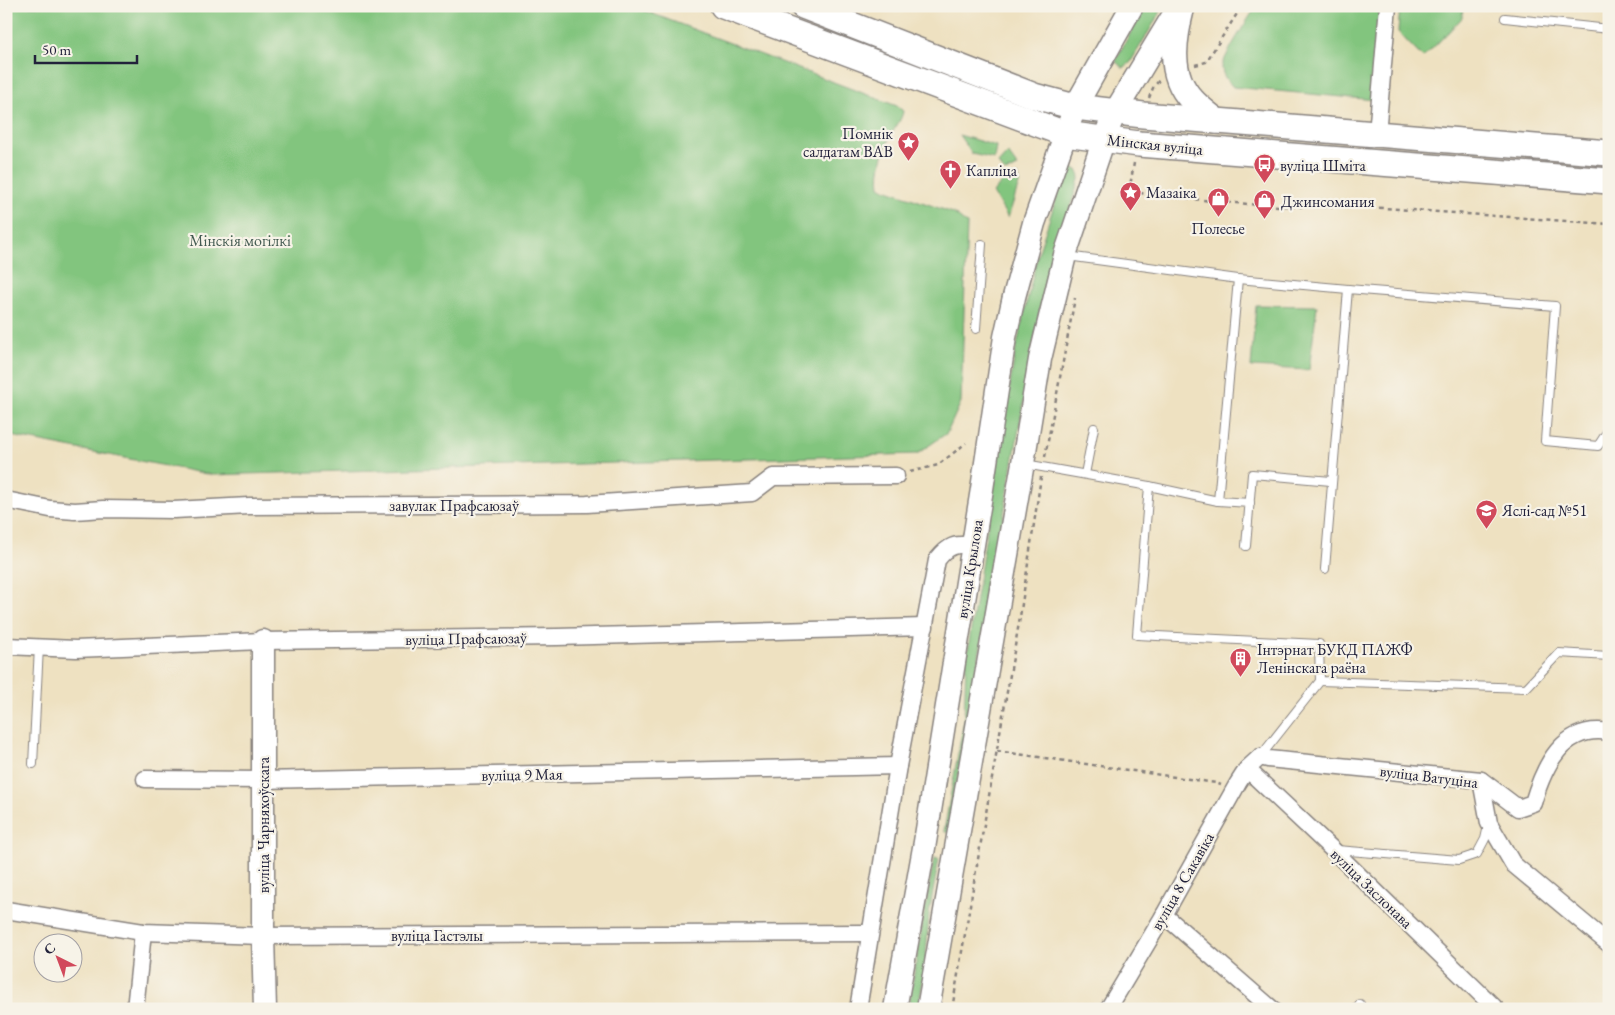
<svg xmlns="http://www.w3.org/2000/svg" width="1615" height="1015" font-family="'EB Garamond',serif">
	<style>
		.green { fill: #82c57e; stroke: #52745c }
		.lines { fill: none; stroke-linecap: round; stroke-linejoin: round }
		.lane-casing { stroke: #88827e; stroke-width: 10 }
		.street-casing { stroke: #88827e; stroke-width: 19 }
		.secondary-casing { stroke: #88827e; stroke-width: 25 }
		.primary-casing { stroke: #88827e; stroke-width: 28 }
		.path { stroke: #88827e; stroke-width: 2.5; stroke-dasharray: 4 4; stroke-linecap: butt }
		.lane { stroke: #fff; stroke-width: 8 }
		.street { stroke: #fff; stroke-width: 16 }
		.secondary { stroke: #fff; stroke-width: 22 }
		.primary { stroke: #fff; stroke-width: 25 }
		.labels { text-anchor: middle; stroke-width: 4.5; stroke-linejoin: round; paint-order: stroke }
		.poi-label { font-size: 16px; fill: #22223b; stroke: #f7f3e8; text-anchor: start }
		.street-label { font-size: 16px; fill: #22223b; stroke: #f7f3e8 }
		.park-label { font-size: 16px; fill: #445b52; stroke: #f7f3e8 }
	</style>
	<rect width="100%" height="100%" fill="#f7f3e8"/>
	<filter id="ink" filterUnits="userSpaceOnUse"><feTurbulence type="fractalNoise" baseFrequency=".02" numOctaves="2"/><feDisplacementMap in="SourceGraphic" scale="10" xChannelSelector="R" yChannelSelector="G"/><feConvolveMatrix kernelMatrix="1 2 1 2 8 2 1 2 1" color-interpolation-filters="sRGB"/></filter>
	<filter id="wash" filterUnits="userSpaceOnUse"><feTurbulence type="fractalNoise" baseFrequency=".0096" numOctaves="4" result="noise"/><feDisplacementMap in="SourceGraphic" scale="20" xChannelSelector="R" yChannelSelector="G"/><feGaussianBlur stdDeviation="1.12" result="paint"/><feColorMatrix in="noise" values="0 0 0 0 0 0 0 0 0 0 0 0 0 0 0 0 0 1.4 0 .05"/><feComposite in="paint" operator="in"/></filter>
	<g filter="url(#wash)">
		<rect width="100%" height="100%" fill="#eee1c1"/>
		<g class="green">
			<path d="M6,6H632L897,106L903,111C902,119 896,126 892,133C885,147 877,170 880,186L885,189L953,213L967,224L961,402L947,433L917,454L212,475L6,435Z"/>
			<polygon points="1145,6 1164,6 1130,63 1123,68 1115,61"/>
			<path d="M1257,6H1382L1375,100L1233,87C1228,81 1222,76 1222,67C1223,58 1250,15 1257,6Z"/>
			<polygon points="1400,6 1463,6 1462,18 1423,58 1398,32"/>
			<polygon points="959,135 996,146 994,159 972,154"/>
			<polygon points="1008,153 1018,167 1005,172 998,164"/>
			<polygon points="1070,168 1077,170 1080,176 1059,243 1040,309 948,833 944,831 964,721 966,661 1015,353 1038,254 1064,175"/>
			<polygon points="1018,176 1020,181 1008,218 993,193 1005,178"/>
			<polygon points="1256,305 1317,306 1309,370 1251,367"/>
			<polygon points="934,858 939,859 929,913 925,970 918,1009 908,1009"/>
		</g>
	</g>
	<g filter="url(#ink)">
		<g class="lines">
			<defs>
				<g id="lane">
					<polyline points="1505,18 1609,29"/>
					<polyline points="1067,256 1238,279 1348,289"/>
					<polyline points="976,329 982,244"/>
					<polyline points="1025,464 1149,486 1218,501 1250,503"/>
					<polyline points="1085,474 1094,428"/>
					<polyline points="1149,486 1137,635 1319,644 1320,681 1526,688 1559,653 1609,656"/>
					<polyline points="1218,501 1238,279"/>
					<polyline points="1246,546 1252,474 1331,481"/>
					<polyline points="1325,569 1348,289 1555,306 1545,441 1598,446 1609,429"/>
					<polyline points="1260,757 1320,681"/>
					<polyline points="33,764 39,647"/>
					<polyline points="1337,850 1459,860 1477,854 1485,839 1488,826"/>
					<polyline points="1357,1009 1360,1004"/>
				</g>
				<g id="street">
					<polyline points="1377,134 1388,6"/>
					<polyline points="6,500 50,509 75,511 103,509 174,510 249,506 587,504 752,493 773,477 896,476"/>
					<polyline points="6,646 76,649 263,641 557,637 925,627"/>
					<polyline points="1247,769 1333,850 1496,1009"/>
					<polyline points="145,779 262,780 898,766"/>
					<polyline points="1481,780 1489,823 1513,864 1609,944"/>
					<polyline points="6,910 143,932 263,936 869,933"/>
					<polyline points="1164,915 1272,1009"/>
					<polyline points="135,1009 143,932"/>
					<path d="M858,1009L898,766L937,560C949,545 954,544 973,545"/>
					<path d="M1108,1009L1164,915L1238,783L1247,769L1260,757L1268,759L1481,780L1518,808L1533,803C1544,766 1563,724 1609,732"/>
				</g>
				<g id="secondary">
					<polyline points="263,641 263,936 265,1009"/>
					<polyline points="895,1009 925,842 982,489 1005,337 1014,297 1034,223 1075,107 1132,6"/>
					<polyline points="928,1009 1023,463 1040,359 1065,255 1104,139 1115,112 1179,6"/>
				</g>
				<g id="primary">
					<polyline points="723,6 1065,134 1139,144 1609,181"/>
					<polyline points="803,6 1034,96 1075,107 1143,115 1609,153"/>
					<path d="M1182,6C1174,38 1167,74 1192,100C1199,108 1208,114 1216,121"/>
				</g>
			</defs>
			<use href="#lane" class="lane-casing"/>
			<use href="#street" class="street-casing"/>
			<use href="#secondary" class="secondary-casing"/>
			<use href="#primary" class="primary-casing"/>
			<g class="path">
				<polyline points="1195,65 1206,62 1242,6"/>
				<polyline points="1149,98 1153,88 1160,79"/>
				<path d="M1134,163L1129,192C1204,200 1279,210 1355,206L1609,224"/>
				<polyline points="1045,457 1075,298"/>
				<polyline points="910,472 938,465 966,443"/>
				<polyline points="997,751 1216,783 1221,785"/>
				<polyline points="952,1009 1020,617 1041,477"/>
			</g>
			<use href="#lane" class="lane"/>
			<use href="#street" class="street"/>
			<use href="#secondary" class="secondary"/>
			<use href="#primary" class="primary"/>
		</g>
	</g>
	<defs>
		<symbol id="sight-pin" viewBox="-11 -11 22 30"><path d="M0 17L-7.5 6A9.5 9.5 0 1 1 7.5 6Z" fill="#d1495b" stroke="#f7f3e8"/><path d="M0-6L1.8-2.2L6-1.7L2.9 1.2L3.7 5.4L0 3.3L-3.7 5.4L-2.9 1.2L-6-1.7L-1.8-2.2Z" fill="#fff"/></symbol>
		<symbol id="bus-pin" viewBox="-11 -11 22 30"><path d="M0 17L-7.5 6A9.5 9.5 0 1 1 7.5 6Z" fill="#d1495b" stroke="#f7f3e8"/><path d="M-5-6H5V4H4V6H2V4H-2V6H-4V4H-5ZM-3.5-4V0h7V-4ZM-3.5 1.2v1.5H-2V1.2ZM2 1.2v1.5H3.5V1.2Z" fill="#fff"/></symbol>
		<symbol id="church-pin" viewBox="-11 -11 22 30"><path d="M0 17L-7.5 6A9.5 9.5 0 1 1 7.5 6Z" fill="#d1495b" stroke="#f7f3e8"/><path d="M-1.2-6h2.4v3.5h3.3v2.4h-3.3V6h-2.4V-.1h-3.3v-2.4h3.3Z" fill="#fff"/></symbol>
		<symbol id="shop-pin" viewBox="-11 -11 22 30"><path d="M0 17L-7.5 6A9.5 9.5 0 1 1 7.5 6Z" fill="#d1495b" stroke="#f7f3e8"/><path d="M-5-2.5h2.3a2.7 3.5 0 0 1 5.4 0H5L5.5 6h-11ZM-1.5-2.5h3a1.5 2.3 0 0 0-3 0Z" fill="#fff"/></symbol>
		<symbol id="school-pin" viewBox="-11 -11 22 30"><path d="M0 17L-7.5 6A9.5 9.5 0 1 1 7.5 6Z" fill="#d1495b" stroke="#f7f3e8"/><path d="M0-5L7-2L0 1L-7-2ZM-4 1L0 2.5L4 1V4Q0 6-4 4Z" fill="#fff"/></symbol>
		<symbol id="building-pin" viewBox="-11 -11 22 30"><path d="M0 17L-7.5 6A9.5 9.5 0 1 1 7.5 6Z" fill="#d1495b" stroke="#f7f3e8"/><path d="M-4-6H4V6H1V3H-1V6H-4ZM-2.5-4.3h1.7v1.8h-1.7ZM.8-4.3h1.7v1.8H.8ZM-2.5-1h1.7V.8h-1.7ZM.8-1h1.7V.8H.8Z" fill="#fff"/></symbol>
	</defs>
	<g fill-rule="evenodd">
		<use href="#sight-pin" x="896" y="130" width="25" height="34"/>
		<use href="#bus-pin" x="1252" y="152" width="25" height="34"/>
		<use href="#church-pin" x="938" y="158" width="25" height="34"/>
		<use href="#sight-pin" x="1118" y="180" width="25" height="34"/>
		<use href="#shop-pin" x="1206" y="186" width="25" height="34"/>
		<use href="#shop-pin" x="1252" y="188" width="25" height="34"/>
		<use href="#school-pin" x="1474" y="498" width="25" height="34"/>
		<use href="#building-pin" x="1228" y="646" width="25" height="34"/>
	</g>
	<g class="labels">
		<g class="poi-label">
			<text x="893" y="139" text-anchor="end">Помнік<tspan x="893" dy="18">салдатам ВАВ</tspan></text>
			<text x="1280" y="171">вуліца Шміта</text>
			<text x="966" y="176">Капліца</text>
			<text x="1146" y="198">Мазаіка</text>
			<text x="1281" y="207">Джинсомания</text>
			<text x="1218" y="234" text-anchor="middle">Полесье</text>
			<text x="1502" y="516">Яслі-сад №51</text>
			<text x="1257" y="655">Інтэрнат БУКД ПАЖФ<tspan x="1257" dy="18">Ленінскага раёна</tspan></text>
		</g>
		<g class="street-label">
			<text transform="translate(1155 144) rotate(6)" y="6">Мінская вуліца</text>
			<text x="454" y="511">завулак Прафсаюзаў</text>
			<text transform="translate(969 569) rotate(-81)" y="6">вуліца Крылова</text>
			<text transform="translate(466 638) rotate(-1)" y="6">вуліца Прафсаюзаў</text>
			<text transform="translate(522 774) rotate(-1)" y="6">вуліца 9 Мая</text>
			<text transform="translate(1429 776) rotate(7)" y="6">вуліца Ватуціна</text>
			<text transform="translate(263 825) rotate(-90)" y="6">вуліца Чарняхоўскага</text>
			<text transform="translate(1182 881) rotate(-60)" y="6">вуліца 8 Сакавіка</text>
			<text transform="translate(1372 888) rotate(44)" y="6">вуліца Заслонава</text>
			<text x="437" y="941">вуліца Гастэлы</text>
		</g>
		<g class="park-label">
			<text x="240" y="246">Мінскія могілкі</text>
		</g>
	</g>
	<rect width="1615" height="1015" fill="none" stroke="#f7f3e8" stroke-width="25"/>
	<g transform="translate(58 958) rotate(318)"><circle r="24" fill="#f7f3e8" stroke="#a29fa3"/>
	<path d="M0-4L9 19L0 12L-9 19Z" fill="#d1495b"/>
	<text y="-8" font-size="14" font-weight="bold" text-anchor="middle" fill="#22223b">С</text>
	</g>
	<path d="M35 55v8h102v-8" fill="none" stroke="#22223b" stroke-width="2.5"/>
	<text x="42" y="55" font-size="15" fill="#22223b" stroke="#f7f3e8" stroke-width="4" paint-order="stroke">50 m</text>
</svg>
